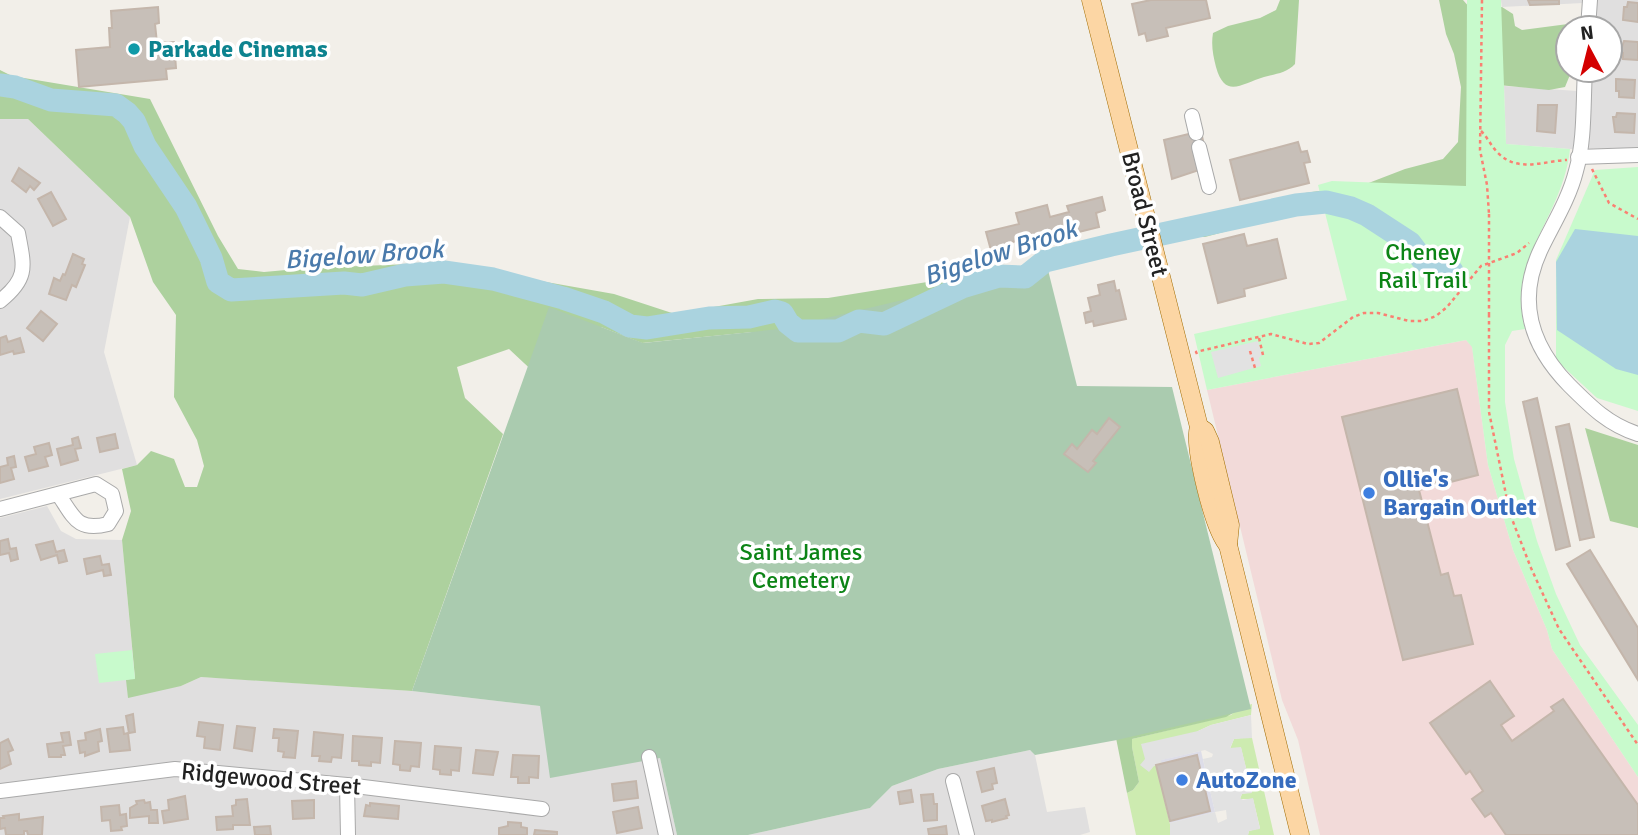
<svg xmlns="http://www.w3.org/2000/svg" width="1638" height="835" font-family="Signika,sans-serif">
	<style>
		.residential { fill: #e0dfdf }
		.commercial { fill: #f2dad9 }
		.grass { fill: #cdebb0 }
		.forest { fill: #add19e }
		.cemetery { fill: #aacbaf }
		.park { fill: #c8facc }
		.parking { fill: #e2e2e2 }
		.plaza { fill: #dddde8 }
		.water { fill: #aad3df }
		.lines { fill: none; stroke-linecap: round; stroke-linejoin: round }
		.river { stroke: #aad3df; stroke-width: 23 }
		.building { fill: #c7bfb8; stroke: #c4b6ab; stroke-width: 2 }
		.minor-casing { stroke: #a9a9a9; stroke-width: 16 }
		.major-casing { stroke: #a06b00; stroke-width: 19 }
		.path { stroke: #fa8072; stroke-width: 2.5; stroke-dasharray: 3.5 3.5; stroke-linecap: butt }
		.minor { stroke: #fff; stroke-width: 14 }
		.major { stroke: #fcd6a4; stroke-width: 18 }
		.path-bridge { stroke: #fa8072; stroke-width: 2.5; stroke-dasharray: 3.5 3.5; stroke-linecap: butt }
		.culture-dot { fill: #0f9aa8; stroke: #fff; stroke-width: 2.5 }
		.shop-dot { fill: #3f7fe0; stroke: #fff; stroke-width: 2.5 }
		.labels { text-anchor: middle; stroke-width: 7; stroke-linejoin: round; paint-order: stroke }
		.culture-label { font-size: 24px; font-weight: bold; fill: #0d838f; stroke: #fff; text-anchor: start }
		.street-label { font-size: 24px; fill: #222; stroke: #fff }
		.park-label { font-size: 24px; fill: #0c8416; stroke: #fff }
		.shop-label { font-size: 24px; font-weight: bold; fill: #366cbe; stroke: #fff; text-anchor: start }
		.water-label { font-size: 26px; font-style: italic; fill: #4a7aab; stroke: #fff }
	</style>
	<rect width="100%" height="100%" fill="#f2efe9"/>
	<g class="residential">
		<polygon points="1501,0 1638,0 1638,148 1570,149 1506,144 1504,86 1577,91 1578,70 1610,70 1610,28 1582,28 1583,3 1502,7"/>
		<polygon points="0,119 28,119 130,217 104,352 137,465 0,499"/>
		<polygon points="47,506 61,531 76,539 122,540 135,679 181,686 201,677 221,678 412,691 540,706 660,758 677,835 0,835 0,518"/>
		<polygon points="1030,750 1035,755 1047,812 1085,807 1090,832 1080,835 748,835 870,808 892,786 938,769"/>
	</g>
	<polygon class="commercial" points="1466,340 1472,346 1488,465 1513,550 1547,630 1552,649 1638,777 1638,835 1320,835 1298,740 1282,700 1207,390"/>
	<g class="grass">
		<polygon points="1252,704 1251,715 1211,725 1198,731 1153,765 1156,765 1172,833 1170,835 1136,835 1127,793 1133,790 1139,782 1132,747 1132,739 1231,715 1238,708"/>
		<polygon points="1248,737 1252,738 1274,835 1248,835 1249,831 1260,828 1253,799 1240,799 1242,794 1252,792 1241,748 1230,749 1234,739"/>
	</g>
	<g class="forest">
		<path d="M1280,0H1299L1295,64C1287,73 1275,74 1264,77C1241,84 1225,99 1216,67C1213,55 1211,45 1213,33L1228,26L1260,18L1276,10Z"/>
		<polygon points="1439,0 1463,0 1470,8 1502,7 1513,14 1515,26 1522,30 1568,24 1574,28 1568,28 1568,70 1572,70 1565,87 1549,90 1499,85 1480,195 1276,218 1205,237 1187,237 1179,224 1184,218 1240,208 1305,193 1366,184 1405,169 1443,159 1458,142 1461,87 1454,54 1446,34"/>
		<polygon points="0,70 12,76 150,99 218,236 238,269 264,272 308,268 439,263 614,294 675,314 758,299 828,298 952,278 964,297 1054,365 753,332 642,343 601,327 569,405 509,349 457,367 465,398 503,434 412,691 201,677 181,686 128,698 126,680 135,678 122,540 131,511 122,469 137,465 151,451 174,459 185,487 197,487 204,466 197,440 174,397 176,315 153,282 130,217 28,119 0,119"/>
		<polygon points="1585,428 1638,445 1638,528 1610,521"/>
		<polygon points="1235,712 1226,717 1132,739 1132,747 1139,782 1133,790 1127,793 1116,738"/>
	</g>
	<polygon class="cemetery" points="1047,266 1077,386 1172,387 1251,709 1117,740 1035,755 1030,750 938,769 892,786 870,808 748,835 677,835 660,758 550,778 540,706 412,691 549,307 643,343 780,329"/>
	<g class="park">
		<path d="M1467,0H1501L1506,144L1570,149C1563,217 1507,258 1525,329L1512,331L1505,345V402L1514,459L1537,541L1556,594L1580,645L1638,725V777L1552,649L1547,630L1513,550L1488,465L1472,347L1466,340L1207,390L1194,334L1347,300L1318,185L1332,181L1466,186Z"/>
		<polygon points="1638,167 1638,411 1597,398 1556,360 1556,260 1595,170"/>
		<polygon points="132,650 135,679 99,683 95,654"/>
	</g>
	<g class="parking">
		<polygon points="1258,341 1262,355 1259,358 1261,366 1218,378 1211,352"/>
		<polygon points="1251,715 1252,738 1234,739 1230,748 1241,747 1252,793 1242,794 1240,798 1243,800 1253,798 1260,829 1249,831 1248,835 1170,835 1170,823 1215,812 1218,823 1227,819 1226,810 1215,812 1203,759 1212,757 1213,754 1205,750 1162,760 1162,764 1154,766 1149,772 1140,765 1145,759 1141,744 1198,731 1211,725"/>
	</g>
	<polygon class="plaza" points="1201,751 1215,812 1170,823 1170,821 1210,811 1197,756 1162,764 1161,760"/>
	<polygon class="water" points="1575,229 1638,236 1638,375 1616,369 1557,330 1556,262"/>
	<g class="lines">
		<polyline class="river" points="0,85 15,87 51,100 116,105 127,113 134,121 145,146 186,207 211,258 218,282 231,290 344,283 362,285 405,275 444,272 493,279 563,298 604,312 630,326 647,328 709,318 749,317 775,311 782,313 788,323 798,331 838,331 859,321 884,324 962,287 999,276 1025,277 1045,261 1111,245 1296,205 1326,202 1351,208 1367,215 1410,243 1422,259 1433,266 1452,271"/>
	</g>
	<g class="building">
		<polygon points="1151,0 1206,0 1210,18 1166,28 1168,36 1147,41 1145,33 1139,35 1132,4"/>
		<polygon points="1528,0 1559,0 1559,4 1530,5"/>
		<polygon points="1628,2 1638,3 1638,22 1623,20 1624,7 1627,7"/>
		<polygon points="158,7 159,23 155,24 157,43 174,42 176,68 166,69 167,79 79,87 76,50 110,47 109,28 112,28 111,11"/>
		<polygon points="1624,41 1638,42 1638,60 1623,59 1623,53 1620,53"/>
		<polygon points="1616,79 1635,80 1634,98 1619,97 1619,91 1616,91"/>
		<polygon points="1538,105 1557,105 1555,133 1537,131"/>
		<polygon points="1617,113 1635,114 1634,133 1615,132 1613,117 1616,117"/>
		<polygon points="1201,131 1204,146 1202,169 1172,179 1164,140"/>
		<polygon points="1298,142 1301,152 1307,151 1310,162 1304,163 1309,183 1240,200 1230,160"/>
		<polygon points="19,168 40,183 34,190 30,186 26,192 12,181"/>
		<polygon points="51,192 66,219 53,226 38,199"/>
		<polygon points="1102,197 1105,210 1096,213 1099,227 1026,245 1025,239 1008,243 1010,250 992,254 986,232 1019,224 1016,213 1047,205 1050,217 1069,212 1067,206"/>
		<polygon points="1244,234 1247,246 1277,239 1286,278 1244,289 1245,296 1218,303 1203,244"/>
		<polygon points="73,254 84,259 82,264 85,265 76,287 72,285 66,300 49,294 54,278 60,281 63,274 65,275"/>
		<polygon points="1114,281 1116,291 1119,290 1126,319 1094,326 1093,321 1086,323 1084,313 1091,311 1088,298 1100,295 1098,285"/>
		<polygon points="41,311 57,324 43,341 27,328"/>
		<polygon points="6,336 8,342 20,338 24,352 14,354 13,351 0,355 0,338"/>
		<polygon points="1457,389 1478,475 1419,490 1441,575 1448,573 1454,596 1461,595 1473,644 1403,660 1342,417"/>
		<polygon points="1537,398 1570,546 1556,550 1523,402"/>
		<polygon points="1109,418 1120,427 1093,461 1096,463 1088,472 1064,454 1072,444 1077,449 1092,430 1097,434"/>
		<polygon points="1569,424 1594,537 1580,540 1556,427"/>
		<polygon points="115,434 118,448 100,452 97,438"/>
		<polygon points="78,437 81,448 75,449 78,460 61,465 57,449 73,445 72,439"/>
		<polygon points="49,443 52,455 45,457 48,466 29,471 25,457 36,454 34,447"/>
		<polygon points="14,456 16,467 11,468 14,479 0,483 0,467 8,465 7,458"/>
		<polygon points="8,539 10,549 16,548 18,559 11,561 9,553 0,555 0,541"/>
		<polygon points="53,541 56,552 64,550 67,561 59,563 57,555 41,560 36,545"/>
		<polygon points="1590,550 1638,628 1638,680 1567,564"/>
		<polygon points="100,556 102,565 109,564 111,575 104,576 103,570 87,574 84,559"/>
		<polygon points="1490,681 1514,716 1501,725 1512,741 1554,711 1551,707 1563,699 1638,805 1638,835 1506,835 1491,813 1485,817 1472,799 1483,791 1470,771 1466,774 1430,723"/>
		<polygon points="133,714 135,732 129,733 126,716"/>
		<polygon points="199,722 223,725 220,750 204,748 205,737 197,736"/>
		<polygon points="237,726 255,728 252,751 234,748"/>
		<polygon points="123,727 124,734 128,733 130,750 110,752 107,729"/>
		<polygon points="100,729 102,741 98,742 99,751 85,756 85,752 80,753 78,741 86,740 85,733"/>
		<polygon points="274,729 298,731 295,758 283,757 284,752 278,751 279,738 273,738"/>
		<polygon points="69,732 71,745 63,746 65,755 61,755 61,757 49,757 47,744 63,742 61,733"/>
		<polygon points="314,732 343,735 341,758 332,757 331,762 319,761 320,756 312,756"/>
		<polygon points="353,736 382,738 380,763 371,762 371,766 359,765 359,761 352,761"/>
		<polygon points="8,739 13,750 8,752 11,764 0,769 0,743"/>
		<polygon points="395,741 421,743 419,767 411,766 410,771 400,770 400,765 393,764"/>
		<polygon points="435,746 461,748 459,771 451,770 451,775 440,774 440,770 433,769"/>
		<polygon points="476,750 498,752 493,775 473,773"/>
		<polygon points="513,755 539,756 538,778 529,777 529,783 518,783 518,777 511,777"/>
		<polygon points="1197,755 1210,811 1170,821 1156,765"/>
		<polygon points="994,768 997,783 992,784 993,789 982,792 977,772"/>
		<polygon points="636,781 638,798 614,801 612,784"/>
		<polygon points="911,790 913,802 900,804 898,792"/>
		<polygon points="933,794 934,804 937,804 937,820 924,821 921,795"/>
		<polygon points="185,796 188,819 164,823 162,811 169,810 168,800"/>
		<polygon points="247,799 250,825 233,825 233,829 217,830 216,817 233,816 232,806 236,805 236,800"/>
		<polygon points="1005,799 1009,815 1006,816 1007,818 992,822 992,820 986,821 982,806"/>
		<polygon points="144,800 145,803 150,802 151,810 157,810 158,823 149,823 149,816 130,818 130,808 137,804 136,801"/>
		<polygon points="314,800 314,818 293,819 292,801"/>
		<polygon points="370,803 399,806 398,819 364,816 366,805 370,806"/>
		<polygon points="119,805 120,815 126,814 127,826 121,827 122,830 111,831 110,820 102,821 101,807"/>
		<polygon points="638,807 642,828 617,833 613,812"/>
		<polygon points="19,814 19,820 43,817 42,835 28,835 27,831 24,831 24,835 6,835 5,828 0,829 0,818 4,818 3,816"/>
		<polygon points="508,822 521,823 521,827 527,828 527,835 499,835 499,828 508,826"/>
		<polygon points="270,826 271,835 255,835 254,827"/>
		<polygon points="946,826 947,835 929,835 928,829"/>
		<polygon points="535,830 557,832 557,835 534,835"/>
	</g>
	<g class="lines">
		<defs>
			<g id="minor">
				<polyline points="1588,28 1590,0"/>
				<path d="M1585,70C1583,103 1585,140 1576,171C1569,199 1553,224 1541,249C1516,301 1531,346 1569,385C1591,407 1609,425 1638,434"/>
				<polyline points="1192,116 1196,133"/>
				<polyline points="1199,147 1209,187"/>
				<polyline points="1578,157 1638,155"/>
				<path d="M0,217L18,233C24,266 29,278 0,301"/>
				<path d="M0,509L96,484L112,494L116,511L108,524C77,532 74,517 58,494"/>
				<polyline points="649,757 666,835"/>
				<polyline points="953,781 967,835"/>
				<polyline points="347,785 348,835"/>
				<polyline points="0,791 175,769 347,785 542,809"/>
			</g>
			<g id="major">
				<path d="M1091,0L1199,427C1193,446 1214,530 1228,545L1300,835"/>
				<polyline points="1199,427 1205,431 1210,442 1230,525 1228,545"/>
			</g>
		</defs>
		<use href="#minor" class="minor-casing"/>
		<use href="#major" class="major-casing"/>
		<g class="path">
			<polyline points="1482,0 1480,150 1487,185 1489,214"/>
			<path d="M1481,131C1488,138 1491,146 1498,153C1518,173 1543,161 1567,160"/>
			<polyline points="1592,169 1609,203 1638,219"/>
			<polyline points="1489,314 1489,412 1510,514 1531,568 1559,629 1638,745"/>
			<polyline points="1259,338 1263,355"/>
			<polyline points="1250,351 1255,368"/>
			<polyline points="1197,354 1196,352 1271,334 1308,344 1319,343 1353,317 1364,313 1378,313 1409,321 1423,321 1436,316 1447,307 1481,266 1517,253 1529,243"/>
		</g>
		<use href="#minor" class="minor"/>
		<use href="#major" class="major"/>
		<polyline class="path-bridge" points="1489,214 1489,314"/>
	</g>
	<circle class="culture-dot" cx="134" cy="49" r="7"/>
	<g class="shop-dot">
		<circle cx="1369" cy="493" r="7"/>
		<circle cx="1182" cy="780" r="7"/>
	</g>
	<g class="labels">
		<g class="culture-label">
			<text x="148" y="57">Parkade Cinemas</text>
		</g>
		<g class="street-label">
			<text transform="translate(1145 214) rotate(76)" y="8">Broad Street</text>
			<text transform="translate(271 779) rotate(5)" y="8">Ridgewood Street</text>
		</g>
		<g class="park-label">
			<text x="1423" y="260">Cheney<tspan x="1423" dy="28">Rail Trail</tspan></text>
			<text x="801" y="560">Saint James<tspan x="801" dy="28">Cemetery</tspan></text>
		</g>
		<g class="shop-label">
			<text x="1383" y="487">Ollie's<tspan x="1383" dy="28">Bargain Outlet</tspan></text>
			<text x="1196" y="788">AutoZone</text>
		</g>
		<g class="water-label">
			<text transform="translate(1000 252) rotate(-18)" y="9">Bigelow Brook</text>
			<text transform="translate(364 254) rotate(-4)" y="9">Bigelow Brook</text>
		</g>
	</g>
	<g transform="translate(1589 49) rotate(353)"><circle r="33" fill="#ffffff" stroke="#a7a7a7" stroke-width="2"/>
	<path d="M0-5L12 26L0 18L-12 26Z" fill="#d40000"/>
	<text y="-10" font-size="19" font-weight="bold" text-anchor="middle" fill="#222222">N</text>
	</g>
</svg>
